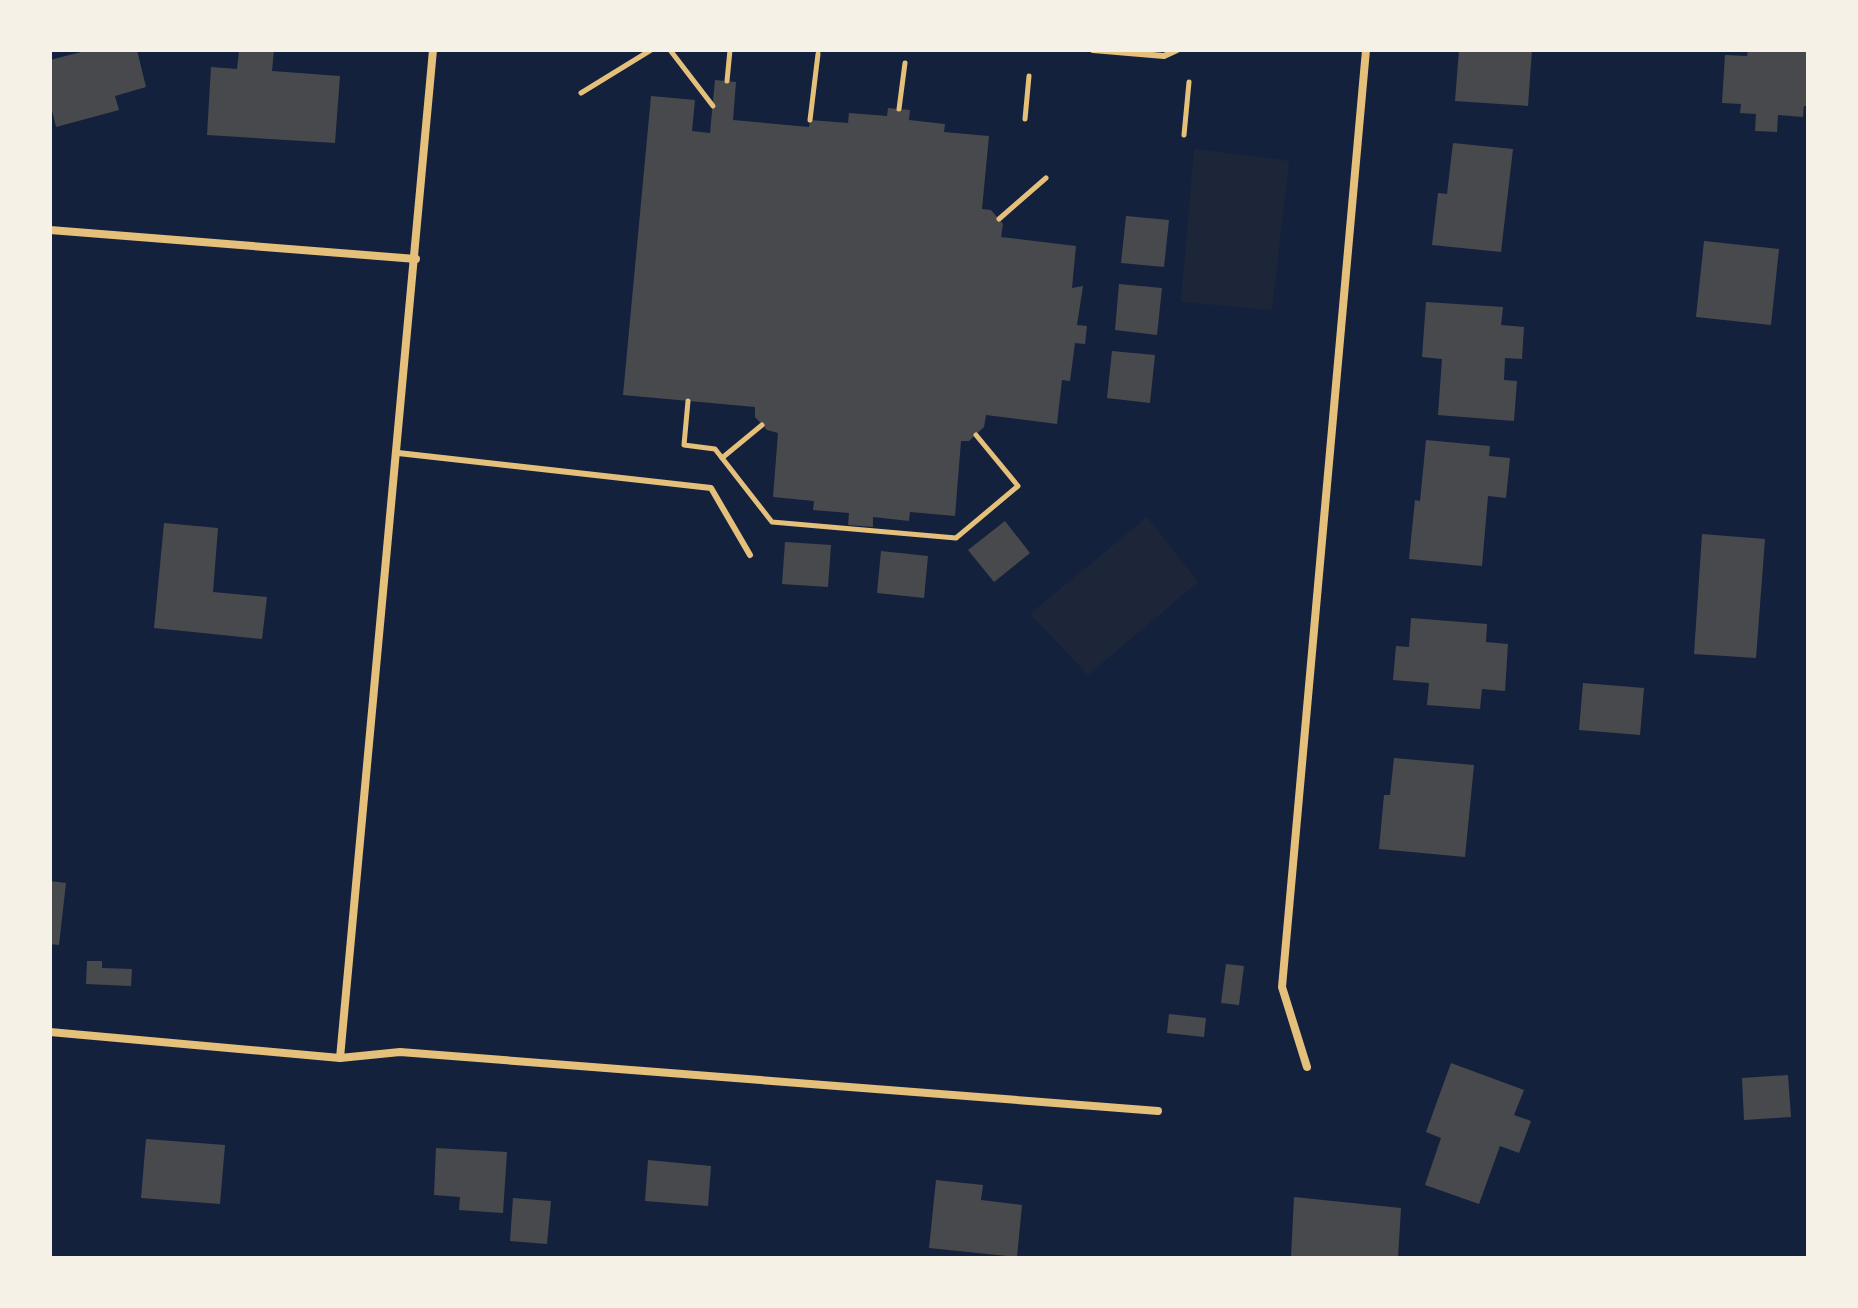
<svg xmlns="http://www.w3.org/2000/svg" width="1858" height="1308" font-family="Signika,sans-serif">
	<style>
		.green { fill: #1d2539 }
		.building { fill: #48494c }
		.lines { fill: none; stroke-linecap: round; stroke-linejoin: round }
		.path { stroke: #e5c07b; stroke-width: 5 }
		.service { stroke: #e5c07b; stroke-width: 6 }
		.minor { stroke: #e5c07b; stroke-width: 8 }
	</style>
	<rect width="100%" height="100%" fill="#14213d"/>
	<g class="green">
		<polygon points="1194,149 1289,161 1272,310 1181,302"/>
		<polygon points="1147,517 1198,582 1088,675 1030,614"/>
	</g>
	<g class="building">
		<polygon points="89,50 137,50 146,87 115,96 119,110 56,127 50,102 50,60"/>
		<polygon points="239,50 274,50 272,71 340,76 335,143 207,135 211,67 237,69"/>
		<polygon points="1459,50 1532,50 1528,106 1455,101"/>
		<polygon points="1748,50 1808,50 1808,106 1804,106 1803,117 1778,115 1777,132 1755,131 1756,114 1740,113 1741,104 1722,103 1725,55 1747,56"/>
		<polygon points="715,80 736,82 733,120 809,127 810,120 848,123 849,113 887,116 888,108 910,110 909,120 945,124 944,132 989,136 982,209 991,210 1003,224 1001,237 1076,246 1072,288 1083,286 1077,325 1087,326 1085,344 1075,343 1070,381 1062,380 1057,424 986,415 984,427 969,441 961,441 955,516 910,512 909,521 873,517 873,527 848,525 849,513 813,510 814,501 773,497 778,433 767,430 755,417 755,407 623,395 651,96 695,100 692,131 710,133"/>
		<polygon points="1453,143 1513,149 1501,252 1432,245 1438,193 1447,194"/>
		<polygon points="1126,216 1169,220 1164,267 1121,263"/>
		<polygon points="1704,241 1779,249 1771,325 1696,317"/>
		<polygon points="1119,284 1162,288 1157,335 1115,330"/>
		<polygon points="1426,302 1503,307 1501,325 1524,327 1522,359 1505,358 1504,380 1517,381 1514,421 1438,415 1442,359 1422,357"/>
		<polygon points="1112,351 1155,355 1150,403 1107,398"/>
		<polygon points="1426,440 1490,446 1489,456 1510,458 1506,498 1488,496 1482,566 1409,559 1415,500 1420,501"/>
		<polygon points="1005,521 1030,553 994,582 968,550"/>
		<polygon points="164,523 218,528 213,592 267,597 262,639 154,628"/>
		<polygon points="1702,534 1765,539 1756,658 1694,654"/>
		<polygon points="785,542 831,545 828,587 782,584"/>
		<polygon points="881,551 928,556 924,598 877,593"/>
		<polygon points="1411,618 1487,624 1486,642 1508,644 1505,691 1482,689 1480,709 1427,705 1429,683 1393,680 1396,646 1409,647"/>
		<polygon points="1583,683 1644,688 1640,735 1579,730"/>
		<polygon points="1394,758 1474,765 1465,857 1379,849 1384,795 1390,795"/>
		<polygon points="50,881 66,883 59,945 50,944"/>
		<polygon points="87,961 102,961 102,968 132,969 131,986 86,984"/>
		<polygon points="1226,964 1244,966 1239,1005 1221,1003"/>
		<polygon points="1169,1014 1206,1018 1204,1037 1167,1033"/>
		<polygon points="1451,1063 1524,1090 1514,1115 1531,1121 1519,1153 1500,1146 1479,1204 1425,1185 1441,1138 1426,1132"/>
		<polygon points="1788,1075 1791,1117 1744,1120 1742,1078"/>
		<polygon points="146,1139 225,1145 220,1204 141,1198"/>
		<polygon points="436,1148 507,1152 503,1213 459,1210 460,1197 434,1195"/>
		<polygon points="648,1160 711,1166 708,1206 645,1201"/>
		<polygon points="936,1180 983,1185 981,1200 1022,1205 1017,1257 929,1248"/>
		<polygon points="1294,1197 1401,1208 1398,1258 1291,1257"/>
		<polygon points="513,1198 551,1201 547,1244 510,1241"/>
	</g>
	<g class="lines">
		<g class="path">
			<polyline points="670,50 713,106"/>
			<polyline points="727,81 730,50"/>
			<polyline points="581,93 651,50"/>
			<polyline points="899,109 905,63"/>
			<polyline points="1025,119 1029,76"/>
			<polyline points="810,120 818,54"/>
			<polyline points="1184,135 1189,82"/>
			<polyline points="999,219 1046,178"/>
			<polyline points="688,401 684,445 715,449 772,522 956,538 1018,486 976,435"/>
			<polyline points="722,458 762,425"/>
		</g>
		<g class="service">
			<polyline points="1093,50 1164,56 1177,50"/>
			<polyline points="398,453 711,488 750,555"/>
		</g>
		<g class="minor">
			<polyline points="50,230 416,259"/>
			<polyline points="50,1032 340,1058 400,1052 1158,1111"/>
			<polyline points="340,1058 433,50"/>
			<polyline points="1307,1067 1282,987 1366,50"/>
		</g>
	</g>
	<rect width="1858" height="1308" fill="none" stroke="#f6f1e7" stroke-width="104"/>
</svg>
